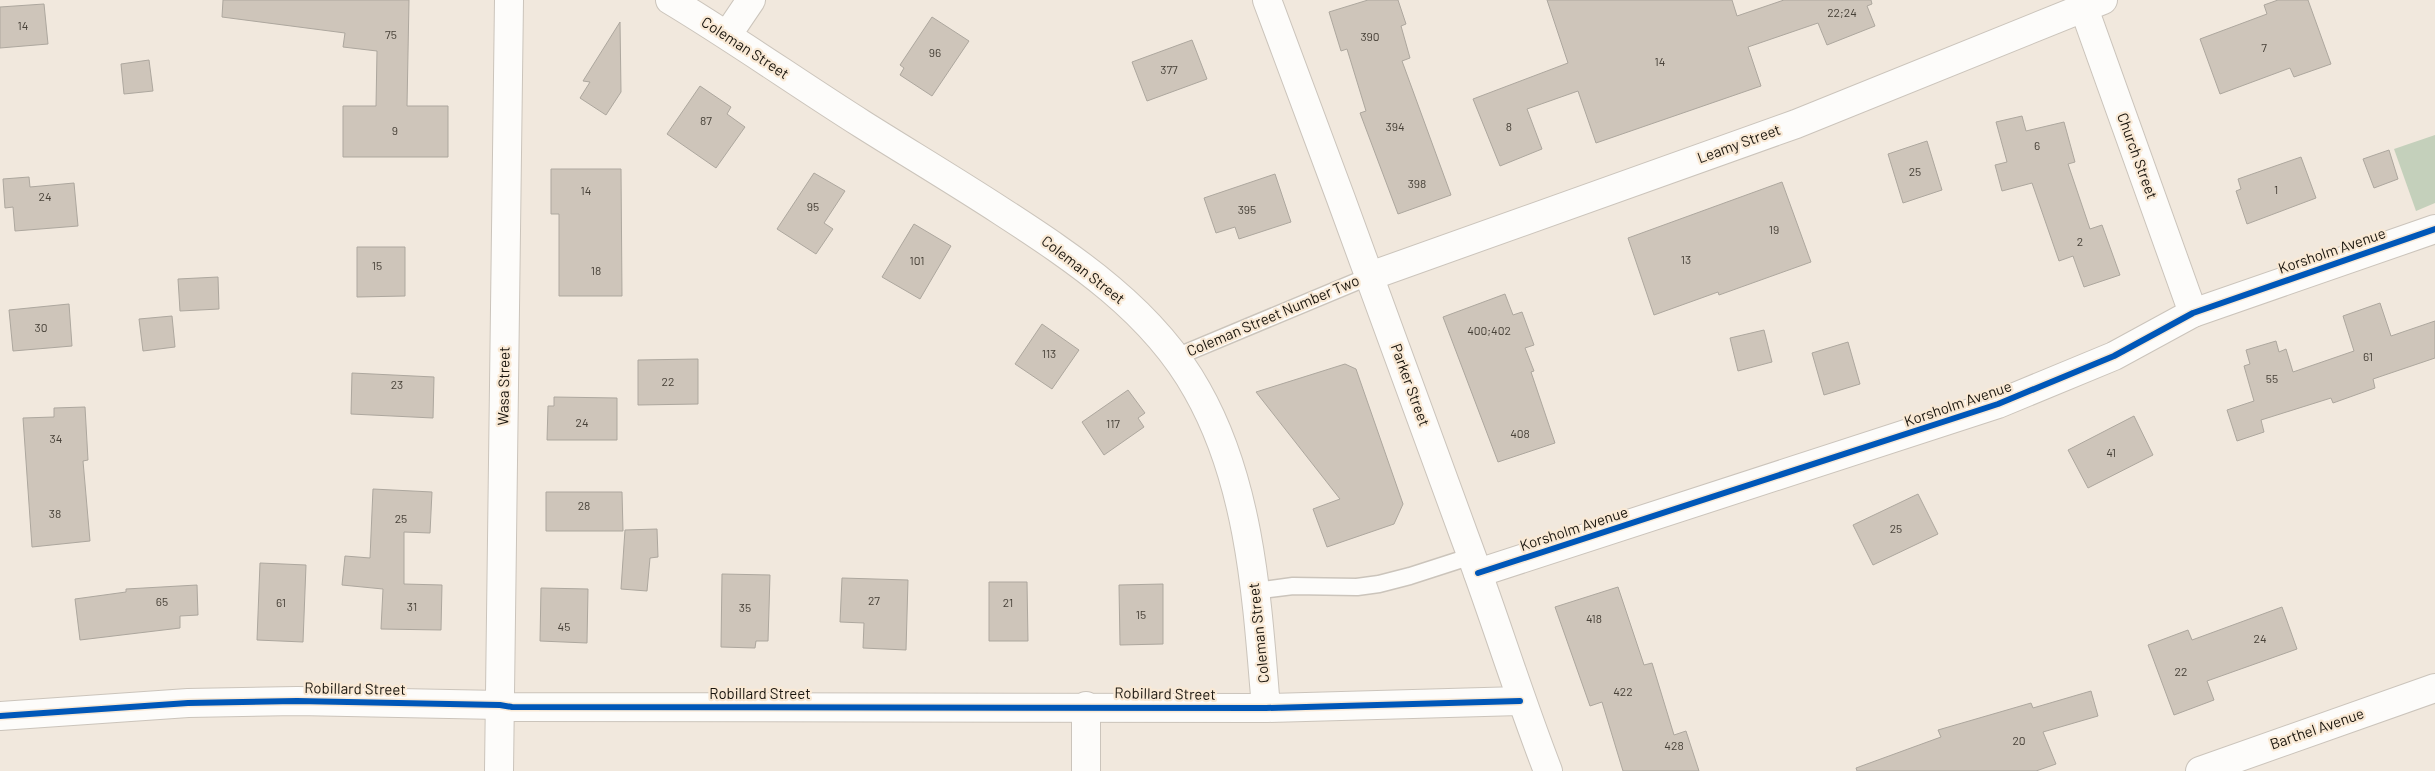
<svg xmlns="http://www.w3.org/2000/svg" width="2435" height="771" font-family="Barlow,sans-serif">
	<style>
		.forest { fill: #c4d0bb }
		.building { fill: #cec5ba; stroke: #ada79e }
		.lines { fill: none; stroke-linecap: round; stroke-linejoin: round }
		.lane-casing { stroke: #cbc4bb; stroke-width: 19 }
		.street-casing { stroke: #cbc4bb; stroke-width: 30 }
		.secondary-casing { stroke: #cbc4bb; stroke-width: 30 }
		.lane { stroke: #fdfcfa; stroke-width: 16 }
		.street { stroke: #fdfcfa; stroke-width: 28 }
		.secondary { stroke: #fdfcfa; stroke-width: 28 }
		.cycleway-casing { stroke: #f9e9d5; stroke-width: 9 }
		.cycleway { stroke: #0057b8; stroke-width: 6 }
		.labels { text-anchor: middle; stroke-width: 4.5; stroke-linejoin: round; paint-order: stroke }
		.number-label { font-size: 12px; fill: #474138 }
		.street-label { font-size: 15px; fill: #1a150d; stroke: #f9e9d5 }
	</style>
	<rect width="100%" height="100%" fill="#f1e8dd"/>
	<polygon class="forest" points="2435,135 2435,203 2416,211 2394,149"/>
	<g class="building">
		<polygon points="223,0 409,0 407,106 448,106 448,157 343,157 343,106 376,106 377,51 343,47 345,33 222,17"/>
		<polygon points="1368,0 1398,0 1406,24 1401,26 1410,58 1402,61 1451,195 1398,214 1360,113 1366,111 1347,49 1341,51 1329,12"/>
		<polygon points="1547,0 1732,0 1737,16 1784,0 1871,0 1872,4 1867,6 1875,26 1827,45 1818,23 1748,47 1761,86 1596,143 1578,91 1527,109 1542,149 1500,166 1473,99 1568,63"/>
		<polygon points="2278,0 2308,0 2331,64 2294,77 2290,68 2220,94 2200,39 2267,14 2264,5"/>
		<polygon points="44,4 48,44 0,48 0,7"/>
		<polygon points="932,17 969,41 932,96 900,75 904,68 900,65"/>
		<polygon points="620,22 621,92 606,115 580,98 590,82 583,81"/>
		<polygon points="1192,40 1207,79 1147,101 1132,62"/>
		<polygon points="149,60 153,91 124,94 121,64"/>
		<polygon points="700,86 731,107 727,114 745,127 716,168 667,134"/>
		<polygon points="2022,116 2026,131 2064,122 2075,162 2068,164 2090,229 2102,225 2120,275 2084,287 2073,256 2059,261 2032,183 2002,191 1995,165 2007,162 1996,122"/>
		<polygon points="1927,141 1942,190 1903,203 1888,154"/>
		<polygon points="2389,150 2398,179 2374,188 2363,159"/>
		<polygon points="2301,157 2316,198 2247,224 2236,191 2241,189 2238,179"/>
		<polygon points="551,169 621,169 622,296 559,296 559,214 551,214"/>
		<polygon points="814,173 845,191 824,223 833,229 816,254 777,229"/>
		<polygon points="1275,174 1291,222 1239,239 1235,227 1216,233 1204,198"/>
		<polygon points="29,177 30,187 74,183 78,226 15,231 13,207 5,208 3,179"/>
		<polygon points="1782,182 1811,262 1719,295 1718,292 1654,315 1628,238"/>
		<polygon points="914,224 951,246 920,299 882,277"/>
		<polygon points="357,247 405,247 405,296 357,297"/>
		<polygon points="218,277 219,309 180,311 178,279"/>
		<polygon points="1505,294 1513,315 1522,312 1534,345 1525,348 1534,371 1531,372 1555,443 1498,462 1443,317"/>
		<polygon points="2380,303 2391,336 2435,321 2435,358 2373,379 2375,388 2333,403 2331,398 2261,420 2264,432 2237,441 2227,410 2254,401 2244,366 2250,364 2246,350 2276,341 2279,352 2286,349 2293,372 2354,351 2343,316"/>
		<polygon points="69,304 72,346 13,351 9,310"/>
		<polygon points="172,316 175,347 143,351 139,319"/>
		<polygon points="1042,324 1079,350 1052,389 1015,364"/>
		<polygon points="1764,330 1772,362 1738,371 1730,338"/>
		<polygon points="1848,342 1860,384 1824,395 1812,353"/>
		<polygon points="698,359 698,404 638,405 638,360"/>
		<polygon points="1345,364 1356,369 1403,504 1394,524 1327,547 1313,509 1340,499 1256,392"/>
		<polygon points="352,373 434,377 433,418 351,414"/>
		<polygon points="1128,390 1145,413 1138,418 1144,427 1104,455 1082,422"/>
		<polygon points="554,397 617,398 617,440 547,440 548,406 554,406"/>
		<polygon points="85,407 88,460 83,461 90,541 32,547 23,418 54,417 54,408"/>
		<polygon points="2134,416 2153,455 2088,488 2068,450"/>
		<polygon points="373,489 432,492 430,533 404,532 404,584 442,585 441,630 381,629 383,589 342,585 345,556 370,558"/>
		<polygon points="546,492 622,492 623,531 546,531"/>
		<polygon points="1918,494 1938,534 1873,565 1853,525"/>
		<polygon points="657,529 658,557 650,558 647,591 621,589 625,530"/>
		<polygon points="260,563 306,565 303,642 257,640"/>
		<polygon points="722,574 770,575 768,641 756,641 755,648 721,647"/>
		<polygon points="842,578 908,580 906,650 863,648 864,623 840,622"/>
		<polygon points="989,582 1027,582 1028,641 989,641"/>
		<polygon points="1163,584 1163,644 1120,645 1119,585"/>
		<polygon points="197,585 198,615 180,616 180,628 80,640 75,599 126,592 126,589"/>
		<polygon points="1618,587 1644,665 1652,663 1674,735 1686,731 1699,771 1623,771 1602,702 1590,706 1555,607"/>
		<polygon points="541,588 588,589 587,643 540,641"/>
		<polygon points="2282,607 2297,649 2207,681 2214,700 2174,715 2148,645 2188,630 2192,640"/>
		<polygon points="2091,691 2098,716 2043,732 2056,764 2036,771 1857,771 1856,768 1941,737 1938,730 2031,703 2033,708"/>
	</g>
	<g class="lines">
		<defs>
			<g id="lane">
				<polyline points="1176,357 1370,276"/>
				<polyline points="1255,591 1293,586 1357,587 1379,584 1410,576 1472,556"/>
			</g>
			<g id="street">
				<polyline points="2081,0 2193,313"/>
				<polyline points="728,34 751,0"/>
				<polyline points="1370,276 1796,124 2103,0"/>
				<polyline points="1478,573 1998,404 2114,356 2193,313 2435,229"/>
				<polyline points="0,716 188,703 297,701 500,705 512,707 1266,708"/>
				<polyline points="499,771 509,0"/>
				<polyline points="1086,771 1086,706"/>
				<polyline points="2200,771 2435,688"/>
			</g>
			<g id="secondary">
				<path d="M670,0C735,39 797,83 862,124C908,153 955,181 1001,211C1075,259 1153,311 1197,390C1251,485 1257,601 1266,708L1520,701"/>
				<path d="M1267,0C1334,179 1400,358 1465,538C1494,615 1518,694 1548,771"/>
			</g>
		</defs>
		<use href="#lane" class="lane-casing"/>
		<use href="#street" class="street-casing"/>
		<use href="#secondary" class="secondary-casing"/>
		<use href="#lane" class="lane"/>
		<use href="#street" class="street"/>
		<use href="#secondary" class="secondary"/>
		<defs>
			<g id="cycleway">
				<polyline points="1478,573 1998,404 2114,356 2193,313 2435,229"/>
				<polyline points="0,716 188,703 297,701 500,705 512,707 1266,708 1520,701"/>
			</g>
		</defs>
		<use href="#cycleway" class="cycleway-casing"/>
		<use href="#cycleway" class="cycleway"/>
	</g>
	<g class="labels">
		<g class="number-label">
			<text x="1842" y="17">22;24</text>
			<text x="23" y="30">14</text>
			<text x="391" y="39">75</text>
			<text x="1370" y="41">390</text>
			<text x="2264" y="52">7</text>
			<text x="935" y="57">96</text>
			<text x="1660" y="66">14</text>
			<text x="1169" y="74">377</text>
			<text x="706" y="125">87</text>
			<text x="1395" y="131">394</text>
			<text x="1509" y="131">8</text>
			<text x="395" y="135">9</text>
			<text x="2037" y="150">6</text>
			<text x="1915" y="176">25</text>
			<text x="1417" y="188">398</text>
			<text x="2276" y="194">1</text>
			<text x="586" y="195">14</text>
			<text x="45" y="201">24</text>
			<text x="813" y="211">95</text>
			<text x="1247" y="214">395</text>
			<text x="1774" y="234">19</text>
			<text x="2080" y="246">2</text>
			<text x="1686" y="264">13</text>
			<text x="917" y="265">101</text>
			<text x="377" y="270">15</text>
			<text x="596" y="275">18</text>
			<text x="41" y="332">30</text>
			<text x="1489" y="335">400;402</text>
			<text x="1049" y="358">113</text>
			<text x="2368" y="361">61</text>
			<text x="2272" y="383">55</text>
			<text x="668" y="386">22</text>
			<text x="397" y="389">23</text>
			<text x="582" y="427">24</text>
			<text x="1113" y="428">117</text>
			<text x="1520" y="438">408</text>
			<text x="56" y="443">34</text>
			<text x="2111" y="457">41</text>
			<text x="584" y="510">28</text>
			<text x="55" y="518">38</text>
			<text x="401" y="523">25</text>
			<text x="1896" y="533">25</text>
			<text x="874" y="605">27</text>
			<text x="162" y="606">65</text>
			<text x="281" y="607">61</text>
			<text x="1008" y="607">21</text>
			<text x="412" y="611">31</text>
			<text x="745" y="612">35</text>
			<text x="1141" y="619">15</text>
			<text x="1594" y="623">418</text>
			<text x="564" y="631">45</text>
			<text x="2260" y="643">24</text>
			<text x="2181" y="676">22</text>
			<text x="1623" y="696">422</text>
			<text x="2019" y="745">20</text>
			<text x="1674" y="750">428</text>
		</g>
		<g class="street-label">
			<text transform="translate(745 48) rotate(33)" y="5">Coleman Street</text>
			<text transform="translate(1739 144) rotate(-20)" y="5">Leamy Street</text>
			<text transform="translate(2137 156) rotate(70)" y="5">Church Street</text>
			<text transform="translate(2332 251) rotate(-19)" y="5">Korsholm Avenue</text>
			<text transform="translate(1083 270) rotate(38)" y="5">Coleman Street</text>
			<text transform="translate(1273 316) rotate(-23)" y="5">Coleman Street Number Two</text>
			<text transform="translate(1410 385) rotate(70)" y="5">Parker Street</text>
			<text transform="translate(504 386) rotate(-89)" y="5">Wasa Street</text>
			<text transform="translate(1958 404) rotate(-19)" y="5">Korsholm Avenue</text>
			<text transform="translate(1574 529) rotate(-18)" y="5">Korsholm Avenue</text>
			<text transform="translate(1259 633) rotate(-96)" y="5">Coleman Street</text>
			<text transform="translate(355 689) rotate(1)" y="5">Robillard Street</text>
			<text x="760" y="699">Robillard Street</text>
			<text transform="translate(1165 694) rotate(1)" y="5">Robillard Street</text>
			<text transform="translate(2317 729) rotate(-19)" y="5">Barthel Avenue</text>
		</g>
	</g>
</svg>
